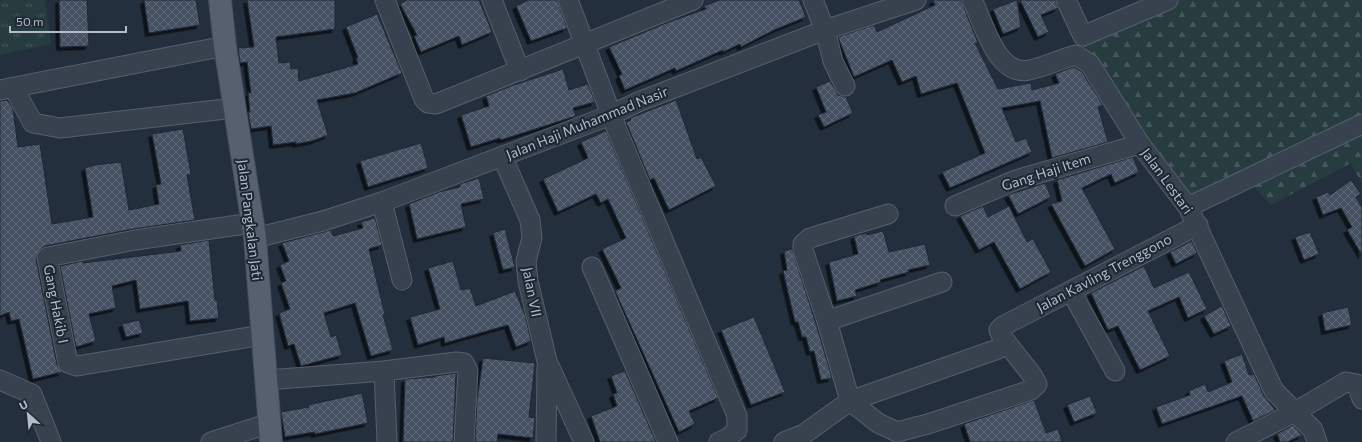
<svg xmlns="http://www.w3.org/2000/svg" width="1362" height="442" font-family="Commissioner,sans-serif">
	<style>
		.grass { fill: url(#grass-tufts) }
		.forest { fill: url(#forest-firs) }
		.building { fill: url(#building-cross-hatch); stroke: #1f2835; filter: url(#shadow) }
		.lines { fill: none; stroke-linecap: round; stroke-linejoin: round }
		.minor-casing { stroke: #565f6c; stroke-width: 21 }
		.major-casing { stroke: #414a57; stroke-width: 24 }
		.minor { stroke: #38414e; stroke-width: 19 }
		.major { stroke: #56606e; stroke-width: 22 }
		.labels { text-anchor: middle; stroke-width: 4; stroke-linejoin: round; paint-order: stroke }
		.street-label { font-size: 14px; fill: #b4bcc9; stroke: #1d2633 }
	</style>
	<defs>
		<pattern id="grass-tufts" width="24" height="20" patternUnits="userSpaceOnUse"><rect width="24" height="20" fill="#263c3f"/><path d="M3 7l-1-3M5 7V3M7 7l1-3M15 17l-1-3M17 17v-4M19 17l1-3" fill="none" stroke="#435659"/></pattern>
		<pattern id="forest-firs" width="22" height="20" patternUnits="userSpaceOnUse"><rect width="22" height="20" fill="#263c3f"/><path d="M5 1l3.5 6h-7zM16 11l3.5 6h-7z" fill="#435659"/></pattern>
		<pattern id="building-cross-hatch" width="8" height="8" patternUnits="userSpaceOnUse"><rect width="8" height="8" fill="#455162"/><path d="M0 0l8 8M0 8l8-8" fill="none" stroke="#5d6877"/></pattern>
		<filter id="shadow"><feDropShadow dx="-3.5" dy="3.5" stdDeviation="0" flood-color="#0009"/></filter>
	</defs>
	<rect width="100%" height="100%" fill="#242f3e"/>
	<polygon class="grass" points="0,0 45,0 51,44 0,55"/>
	<polygon class="forest" points="1169,0 1362,0 1362,184 1351,163 1271,205 1246,178 1190,199 1078,38"/>
	<g class="building">
		<polygon points="59,0 87,0 89,46 60,47"/>
		<polygon points="144,0 196,0 200,25 149,33"/>
		<polygon points="247,0 335,0 335,29 276,37 279,63 290,62 291,69 298,68 299,81 358,64 356,58 358,58 346,27 377,14 402,73 355,93 317,100 328,135 312,141 296,144 296,142 273,145 271,126 251,129 248,112 250,112 248,93 251,93 247,62 240,63 238,48 254,47"/>
		<polygon points="407,0 479,0 492,32 462,45 459,36 421,52 414,36 417,35 400,4"/>
		<polygon points="529,0 557,0 567,28 531,41 516,6"/>
		<polygon points="720,0 799,0 806,17 774,30 741,47 740,44 723,52 723,50 676,71 675,68 625,90 619,76 622,74 609,47 669,22 706,9 704,6"/>
		<polygon points="933,0 961,0 978,43 975,43 998,89 1031,83 1032,90 1059,83 1055,74 1068,69 1074,67 1082,72 1103,105 1098,107 1108,142 1052,158 1040,101 1002,108 1016,142 1026,138 1032,152 950,188 942,172 985,153 957,83 921,94 916,76 902,82 892,60 854,77 838,37 874,25 877,32 935,5"/>
		<polygon points="1017,0 1021,27 1003,34 993,9"/>
		<polygon points="1020,0 1055,0 1058,8 1041,15 1049,32 1038,37"/>
		<polygon points="563,69 569,90 588,84 595,102 573,108 576,116 501,140 500,138 471,147 461,115 489,106 486,96 511,86"/>
		<polygon points="830,81 838,95 846,97 853,113 824,127 818,115 826,112 816,87"/>
		<polygon points="7,100 13,109 18,147 40,144 52,224 93,217 85,168 95,165 121,162 129,210 159,204 156,185 161,184 152,134 183,129 191,174 187,175 195,220 133,229 45,246 40,249 36,259 57,365 62,372 33,379 19,319 11,321 9,312 0,316 0,101"/>
		<polygon points="676,100 697,159 701,157 716,186 669,210 654,178 650,180 626,122 631,120 630,118"/>
		<polygon points="606,131 718,398 689,411 695,424 679,432 615,291 621,288 602,249 626,238 608,199 601,203 596,194 558,212 543,179 588,158 581,142"/>
		<polygon points="421,143 428,168 368,187 360,161"/>
		<polygon points="1133,157 1139,172 1115,183 1111,174 1082,188 1115,249 1085,266 1051,204 1062,201 1057,180"/>
		<polygon points="479,178 484,199 461,204 466,227 417,239 409,204 439,192 460,187 460,184"/>
		<polygon points="1351,180 1361,194 1356,197 1362,208 1362,255 1347,230 1352,227 1341,208 1323,215 1316,197 1328,192 1330,195"/>
		<polygon points="1045,183 1051,197 1018,214 1008,195"/>
		<polygon points="983,206 988,217 1009,206 1027,242 1033,239 1051,272 1020,289 994,242 979,250 960,216"/>
		<polygon points="375,218 382,245 369,249 385,315 383,315 393,350 371,356 355,303 324,313 331,337 336,335 342,355 301,366 294,344 288,346 279,313 290,309 281,283 286,281 280,265 289,261 282,243 331,230 333,236 363,228 361,222"/>
		<polygon points="505,229 515,267 503,270 493,233"/>
		<polygon points="883,231 889,252 925,244 930,265 908,270 909,272 880,280 881,282 855,290 857,296 837,301 829,262 858,254 854,236 866,233 867,235"/>
		<polygon points="1310,232 1319,254 1304,260 1295,237"/>
		<polygon points="209,240 215,300 217,300 219,318 190,321 188,301 140,309 136,280 112,286 116,308 89,314 96,341 76,347 60,266 83,261 83,263 181,251 180,245"/>
		<polygon points="1192,241 1197,253 1176,264 1170,252"/>
		<polygon points="792,249 816,324 832,378 821,380 814,351 810,352 806,337 802,337 798,322 795,322 783,271 787,270 784,251"/>
		<polygon points="453,261 461,290 470,288 476,306 515,291 525,315 531,341 516,347 508,325 445,343 444,337 418,345 410,317 440,309 428,268"/>
		<polygon points="1144,266 1154,288 1189,272 1207,309 1188,318 1179,297 1148,311 1170,356 1140,370 1118,326 1108,330 1091,293"/>
		<polygon points="1222,306 1231,326 1214,334 1204,316"/>
		<polygon points="1348,307 1352,325 1325,331 1322,313"/>
		<polygon points="754,317 785,392 751,405 721,330"/>
		<polygon points="139,320 143,333 126,337 122,324"/>
		<polygon points="1242,354 1249,375 1254,374 1264,396 1275,410 1253,421 1242,396 1162,424 1156,407 1190,395 1189,391 1205,384 1208,392 1232,382 1224,361"/>
		<polygon points="483,358 535,363 529,417 535,418 533,438 498,434 497,442 475,442 477,400"/>
		<polygon points="625,371 656,442 600,442 591,416 617,406 613,394 617,393 611,376"/>
		<polygon points="456,373 453,442 403,442 405,379 435,377 435,376"/>
		<polygon points="362,393 368,423 315,434 314,432 285,437 281,412 309,407 308,405"/>
		<polygon points="1090,396 1097,413 1074,422 1067,405"/>
		<polygon points="1034,400 1046,433 1058,429 1062,442 970,442 964,424"/>
		<polygon points="1293,425 1302,435 1287,442 1280,442 1277,434"/>
	</g>
	<g class="lines">
		<defs>
			<g id="minor">
				<polyline points="385,0 424,99 428,103 436,104 693,0"/>
				<polyline points="492,0 520,71"/>
				<polyline points="568,0 617,130 737,416 737,430 728,438 719,442"/>
				<polyline points="813,0 825,30 833,61 845,86"/>
				<path d="M972,0C984,22 996,77 1029,70C1045,67 1060,59 1076,55L1090,64L1140,144L1188,207L1274,391L1313,430L1317,442"/>
				<polyline points="1066,0 1083,36 1168,0"/>
				<polyline points="14,89 33,123 60,128 234,108"/>
				<polyline points="0,90 225,46"/>
				<polyline points="502,156 530,220 532,238 526,261 528,281 547,361 584,442"/>
				<polyline points="382,202 402,280"/>
				<polyline points="955,206 1016,180 1140,144"/>
				<polyline points="1188,207 1362,124"/>
				<polyline points="888,214 810,238 803,244 803,250 827,321 850,401 878,423 897,432 928,424 1031,390 1037,384 1032,375 1002,337 999,330 1003,326 1198,225"/>
				<polyline points="252,223 135,240 47,257 68,363 77,366 262,335"/>
				<polyline points="255,238 323,221 382,202 611,115 638,102 825,30 916,0"/>
				<polyline points="592,267 668,442"/>
				<polyline points="1071,291 1115,371"/>
				<polyline points="827,321 942,282"/>
				<polyline points="384,371 456,362 464,363 468,371 464,442"/>
				<polyline points="0,380 32,394 51,442"/>
				<polyline points="267,380 384,371 387,442"/>
				<polyline points="211,442 270,423"/>
				<polyline points="546,442 547,367"/>
				<polyline points="784,442 804,434 850,401 998,349"/>
				<polyline points="1236,442 1295,412 1346,382 1357,384 1362,399"/>
			</g>
			<polyline id="major" points="220,0 225,46 255,238 271,442"/>
		</defs>
		<use href="#minor" class="minor-casing"/>
		<use href="#major" class="major-casing"/>
		<use href="#minor" class="minor"/>
		<use href="#major" class="major"/>
	</g>
	<g class="labels">
		<g class="street-label">
			<text transform="translate(587 123) rotate(-22)" y="5">Jalan Haji Muhammad Nasir</text>
			<text transform="translate(1046 172) rotate(-18)" y="5">Gang Haji Item</text>
			<text transform="translate(1167 181) rotate(54)" y="5">Jalan Lestari</text>
			<text transform="translate(250 220) rotate(83)" y="5">Jalan Pangkalan Jati</text>
			<text transform="translate(1104 273) rotate(-28)" y="5">Jalan Kavling Trenggono</text>
			<text transform="translate(532 292) rotate(79)" y="5">Jalan VII</text>
			<text transform="translate(56 304) rotate(79)" y="5">Gang Hakib I</text>
		</g>
	</g>
	<g transform="translate(28 414) rotate(333)" stroke="#1d2633" stroke-width="3" paint-order="stroke">
	<path d="M0-3L7 15L0 10L-7 15Z" fill="#b4bcc9"/>
	<text y="-6" font-size="11" font-weight="bold" text-anchor="middle" fill="#b4bcc9">U</text>
	</g>
	<path d="M10 26v6h116v-6" fill="none" stroke="#b4bcc9" stroke-width="2"/>
	<text x="16" y="26" font-size="12" fill="#b4bcc9" stroke="#1d2633" stroke-width="3" paint-order="stroke">50 m</text>
</svg>
